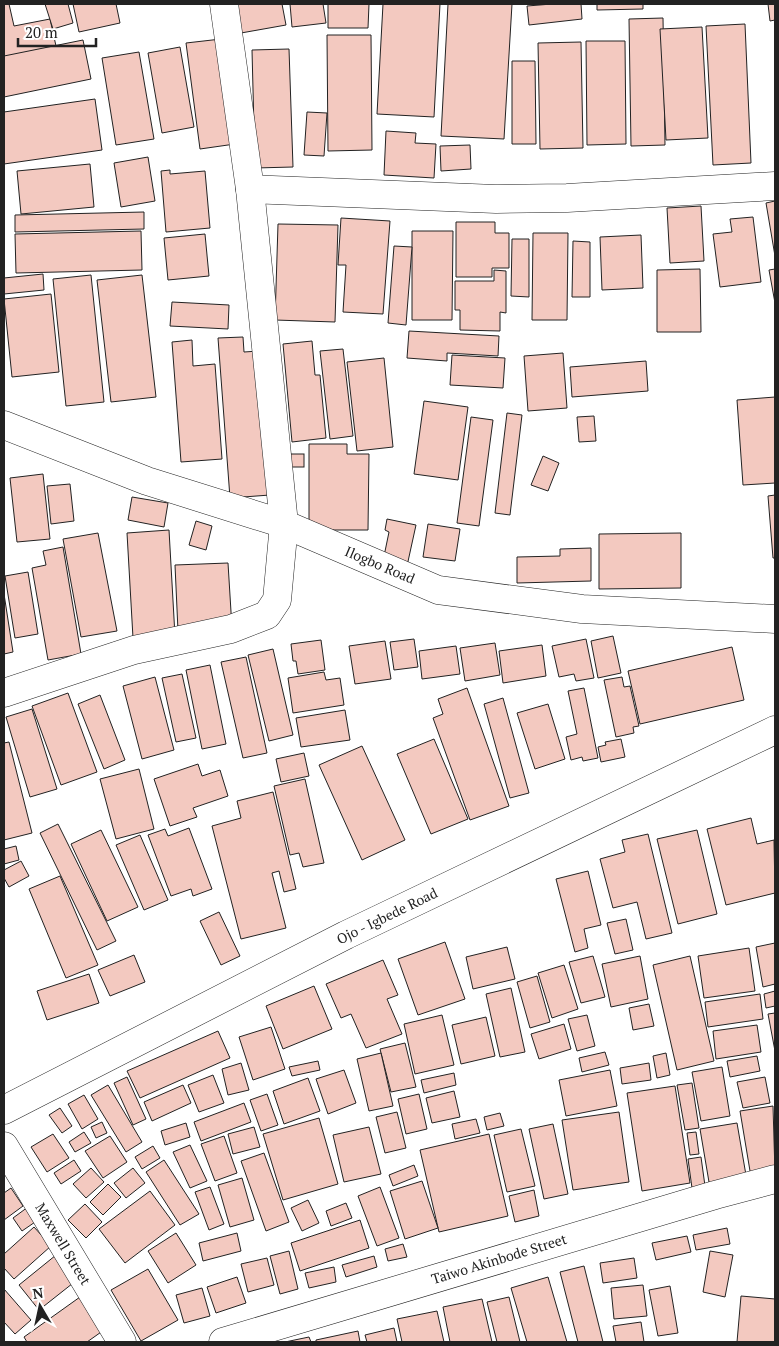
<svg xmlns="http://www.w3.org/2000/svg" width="779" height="1346" font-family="'PT Serif',serif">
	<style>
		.building { fill: #f3c9c0; stroke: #222 }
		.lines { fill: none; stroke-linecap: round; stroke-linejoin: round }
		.minor-casing { stroke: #222; stroke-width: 29 }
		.major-casing { stroke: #222; stroke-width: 29 }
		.minor { stroke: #fff; stroke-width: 28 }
		.major { stroke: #fff; stroke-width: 28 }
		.labels { text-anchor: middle; stroke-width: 4; stroke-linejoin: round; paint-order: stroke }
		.street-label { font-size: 14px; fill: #222; stroke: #fff }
	</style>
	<rect width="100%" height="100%" fill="#fff"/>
	<g class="building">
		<polygon points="4,4 9,4 14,26 50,19 58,55 4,65"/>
		<polygon points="45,4 68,4 73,23 53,29"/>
		<polygon points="73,4 116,4 120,23 79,32"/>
		<polygon points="235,4 282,4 286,25 241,33"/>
		<polygon points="290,4 323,4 326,23 292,27"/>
		<polygon points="328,4 369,4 368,28 328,28"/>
		<polygon points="383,4 440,4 434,117 377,114"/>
		<polygon points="448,4 512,4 504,139 441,136"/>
		<polygon points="552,4 581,4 582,19 529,25 527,6"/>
		<polygon points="597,4 643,4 643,9 597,10"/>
		<polygon points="768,4 775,4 775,20 770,21"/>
		<polygon points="663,18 665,145 631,146 629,19"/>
		<polygon points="745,24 751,163 713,165 706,26"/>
		<polygon points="702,27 708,138 666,140 660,29"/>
		<polygon points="327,35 371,35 372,150 328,151"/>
		<polygon points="221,39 235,144 200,149 186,43"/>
		<polygon points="83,40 91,79 4,97 4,56"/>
		<polygon points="586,41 625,41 626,144 587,145"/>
		<polygon points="581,42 583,148 540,149 538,43"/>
		<polygon points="180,47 194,127 162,133 148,53"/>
		<polygon points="289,49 293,167 255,168 252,50"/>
		<polygon points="139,52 154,139 116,145 102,58"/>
		<polygon points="512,61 535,61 536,144 512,144"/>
		<polygon points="95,99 102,150 4,164 4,112"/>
		<polygon points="307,112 327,113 324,156 304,155"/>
		<polygon points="386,131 416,133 415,143 436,144 434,178 384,175"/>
		<polygon points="470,145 471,169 441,171 440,146"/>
		<polygon points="148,157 155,201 121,207 114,163"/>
		<polygon points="90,164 94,207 21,214 17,171"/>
		<polygon points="170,170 170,174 205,171 210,228 166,232 161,171"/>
		<polygon points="775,201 775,256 766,203"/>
		<polygon points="701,206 704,261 670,263 667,208"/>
		<polygon points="144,212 144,229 15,232 15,215"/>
		<polygon points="753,217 761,282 720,287 713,234 732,232 730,219"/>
		<polygon points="341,218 390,221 383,314 343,312 346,265 338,265"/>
		<polygon points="456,222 495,222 495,233 509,233 509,268 492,268 492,277 456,277"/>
		<polygon points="278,224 338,225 335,322 275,320"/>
		<polygon points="141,231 142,270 16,273 15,234"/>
		<polygon points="412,231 453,231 452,320 412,320"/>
		<polygon points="533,233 568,233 567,320 532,320"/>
		<polygon points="205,234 209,276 168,280 164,238"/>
		<polygon points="641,235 643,288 602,290 600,237"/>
		<polygon points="512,239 529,239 529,297 511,296"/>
		<polygon points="573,241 590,242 590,297 572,297"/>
		<polygon points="394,246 412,247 406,325 388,323"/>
		<polygon points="700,269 701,332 657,332 657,270"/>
		<polygon points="775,269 775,303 769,270"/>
		<polygon points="494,270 506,271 506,313 500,312 500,331 460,330 460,310 455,310 455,281 494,281"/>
		<polygon points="43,274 44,290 4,294 4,278"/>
		<polygon points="91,275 104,402 66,406 53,279"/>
		<polygon points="142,275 156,397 111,402 97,280"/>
		<polygon points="51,294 59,372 12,377 4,299"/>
		<polygon points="172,302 229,305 228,329 170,326"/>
		<polygon points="409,331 499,336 498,356 447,353 447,361 407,358"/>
		<polygon points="243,337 244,352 259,351 270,495 230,498 218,338"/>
		<polygon points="192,340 193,366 215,364 222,459 181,462 172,342"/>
		<polygon points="312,341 315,375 320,375 326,438 292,442 283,344"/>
		<polygon points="343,349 353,436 330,439 320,351"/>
		<polygon points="563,353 567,408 528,411 524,356"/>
		<polygon points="452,355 505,358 503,388 450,385"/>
		<polygon points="384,358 393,447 357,451 347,362"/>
		<polygon points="646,361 648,391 572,397 570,367"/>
		<polygon points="775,397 775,483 743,485 737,400"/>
		<polygon points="424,401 468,407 458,480 414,474"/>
		<polygon points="507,413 522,415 510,515 495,513"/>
		<polygon points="594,416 596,441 579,442 577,417"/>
		<polygon points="471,417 493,420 479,526 457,523"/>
		<polygon points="309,444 347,444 347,454 369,454 368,530 309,530"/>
		<rect x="284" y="454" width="20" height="13"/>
		<polygon points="543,456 559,463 548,491 531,485"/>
		<polygon points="43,474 50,539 17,542 10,478"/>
		<polygon points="70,484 74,521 51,524 47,486"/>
		<polygon points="775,495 775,558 773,558 768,496"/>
		<polygon points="132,497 168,503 164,527 128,520"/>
		<polygon points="387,519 416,525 407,566 383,561 389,532 385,530"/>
		<polygon points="196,521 212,526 206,550 189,545"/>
		<polygon points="428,524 460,529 455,561 423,557"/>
		<polygon points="169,530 175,636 133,638 127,533"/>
		<polygon points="98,533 117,631 81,637 63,539"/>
		<polygon points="681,533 681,588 599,589 599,534"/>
		<polygon points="63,547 81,654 48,660 32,568 46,565 43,551"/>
		<polygon points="591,548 591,581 517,583 517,557 560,556 560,549"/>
		<polygon points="228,563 232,628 178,631 175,565"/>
		<polygon points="28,572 38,634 15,638 5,576"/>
		<polygon points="4,594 13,652 4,654"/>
		<polygon points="613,636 621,673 598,678 591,641"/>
		<polygon points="414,639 418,667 394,670 390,642"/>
		<polygon points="586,639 594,678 576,681 574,674 559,677 552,646"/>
		<polygon points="321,640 325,670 298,674 296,661 293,661 291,644"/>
		<polygon points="385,641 391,679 355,684 349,646"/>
		<polygon points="495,643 500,675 465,681 460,648"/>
		<polygon points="542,645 546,676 503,683 499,651"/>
		<polygon points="456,646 460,674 422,679 419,651"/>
		<polygon points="732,647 744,700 640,724 628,671"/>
		<polygon points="273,649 293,735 269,741 248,655"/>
		<polygon points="246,657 267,753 243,758 221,662"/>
		<polygon points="210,665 226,744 202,749 186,670"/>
		<polygon points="324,672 326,680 340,678 344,705 293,713 288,678"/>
		<polygon points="182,674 196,738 176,742 162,678"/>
		<polygon points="155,677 174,750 142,759 123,686"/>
		<polygon points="622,677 624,687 630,686 639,726 633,727 634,733 616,737 604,680"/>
		<polygon points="467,688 509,806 470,820 433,718 443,714 438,699"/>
		<polygon points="584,688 598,758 583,761 582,757 571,760 566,737 577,734 568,691"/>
		<polygon points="68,693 97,772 61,785 32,706"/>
		<polygon points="100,695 125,760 104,769 78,704"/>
		<polygon points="503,698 529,793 510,798 484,704"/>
		<polygon points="548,704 565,759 535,769 517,713"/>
		<polygon points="32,709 57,789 30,797 6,717"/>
		<polygon points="345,710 350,740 301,747 296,718"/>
		<polygon points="434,739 468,819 431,834 397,754"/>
		<polygon points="621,739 625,757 601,762 598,747 606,745 605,742"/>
		<polygon points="9,742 32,833 4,840 4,743"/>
		<polygon points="362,746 405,840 362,860 319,765"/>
		<polygon points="304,753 309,776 281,782 276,759"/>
		<polygon points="198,764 202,776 220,770 228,796 193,808 197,817 170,826 154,779"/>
		<polygon points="139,769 154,829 116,839 100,779"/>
		<polygon points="305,779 324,863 303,867 299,853 290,855 274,786"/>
		<polygon points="273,792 296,889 284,892 279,871 272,873 286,928 241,939 212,826 241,818 237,801"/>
		<polygon points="751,818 757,844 774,840 775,893 726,905 707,829"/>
		<polygon points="58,824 116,941 97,950 40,833"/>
		<polygon points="189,828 212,889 193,896 191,889 171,896 148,835 165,829 168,836"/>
		<polygon points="101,830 138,907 107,921 71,844"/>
		<polygon points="697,830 717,914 678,924 657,839"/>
		<polygon points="648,834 672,933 646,939 637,902 613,908 600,859 625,852 622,840"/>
		<polygon points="140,835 168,900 144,910 116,845"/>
		<polygon points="16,846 19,860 4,864 4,849"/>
		<polygon points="21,861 29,876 9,887 4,878 4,870"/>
		<polygon points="588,871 601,925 584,929 588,948 575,952 556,879"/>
		<polygon points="60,876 98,965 66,978 29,889"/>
		<polygon points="219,912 240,956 221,965 200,921"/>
		<polygon points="626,919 633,950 615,954 607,923"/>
		<polygon points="445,942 465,999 418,1015 398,959"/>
		<polygon points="775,943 775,984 763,987 756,947"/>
		<polygon points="507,947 515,979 473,989 466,957"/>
		<polygon points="749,948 755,991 704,998 698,956"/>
		<polygon points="134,955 145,982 110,996 98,970"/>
		<polygon points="593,956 605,997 581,1003 569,962"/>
		<polygon points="640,956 648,999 611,1007 602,964"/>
		<polygon points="690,956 714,1061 677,1070 653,965"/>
		<polygon points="383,960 398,995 387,999 402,1034 366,1048 351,1014 341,1018 326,984"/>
		<polygon points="564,965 578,1009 552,1018 538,973"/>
		<polygon points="89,974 99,1003 47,1020 37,991"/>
		<polygon points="537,976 550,1022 530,1028 517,982"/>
		<polygon points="314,986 332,1029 283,1049 266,1006"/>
		<polygon points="511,988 525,1052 500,1057 486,994"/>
		<polygon points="775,991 775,1006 766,1008 764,994"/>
		<polygon points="760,994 763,1019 708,1027 705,1002"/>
		<polygon points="649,1004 654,1026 633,1030 629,1008"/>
		<polygon points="775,1013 775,1051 768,1014"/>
		<polygon points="442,1015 454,1065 415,1074 404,1024"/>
		<polygon points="587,1015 595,1046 577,1051 568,1019"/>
		<polygon points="486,1017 495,1056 461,1064 452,1025"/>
		<polygon points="564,1024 571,1049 539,1059 531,1034"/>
		<polygon points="757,1025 761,1052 716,1059 713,1031"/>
		<polygon points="271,1027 285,1069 253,1080 239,1037"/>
		<polygon points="218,1031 230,1058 140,1098 127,1071"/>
		<polygon points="405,1043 416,1087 391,1092 380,1049"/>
		<polygon points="605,1052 609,1065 582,1072 579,1058"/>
		<polygon points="381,1053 393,1106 369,1111 357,1059"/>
		<polygon points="666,1053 670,1075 657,1078 653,1056"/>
		<polygon points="757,1056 760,1071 730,1077 727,1061"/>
		<polygon points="318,1061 320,1070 292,1076 289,1067"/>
		<polygon points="241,1063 249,1090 228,1095 222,1069"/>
		<polygon points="649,1063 651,1080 622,1084 620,1068"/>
		<polygon points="722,1067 730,1116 701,1121 692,1072"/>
		<polygon points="344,1070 356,1103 328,1114 316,1079"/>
		<polygon points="610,1070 617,1106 566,1116 559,1080"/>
		<polygon points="454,1073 456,1085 424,1093 421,1080"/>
		<polygon points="213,1075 224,1103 199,1112 188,1085"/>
		<polygon points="127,1077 146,1119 133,1125 114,1083"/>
		<polygon points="765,1077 770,1103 743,1108 737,1082"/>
		<polygon points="308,1078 320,1111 284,1124 273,1091"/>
		<polygon points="692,1083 699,1128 685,1130 677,1085"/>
		<polygon points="108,1085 142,1142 126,1152 91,1095"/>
		<polygon points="183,1085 191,1103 152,1121 144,1102"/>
		<polygon points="675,1086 690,1183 642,1191 627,1093"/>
		<polygon points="454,1091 460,1117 432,1123 426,1098"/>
		<polygon points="267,1094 278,1125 261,1131 250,1100"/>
		<polygon points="419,1094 427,1129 406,1134 398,1099"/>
		<polygon points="84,1095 98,1119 82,1129 68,1104"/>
		<polygon points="244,1103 251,1122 201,1141 194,1122"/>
		<polygon points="773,1106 775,1173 751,1177 740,1111"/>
		<polygon points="60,1108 72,1126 62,1133 49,1115"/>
		<polygon points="397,1112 406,1148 385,1153 376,1117"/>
		<polygon points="619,1112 629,1182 573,1190 562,1120"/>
		<polygon points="500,1113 504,1126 487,1130 484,1117"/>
		<polygon points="319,1118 338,1184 283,1200 263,1134"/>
		<polygon points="476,1119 480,1133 455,1139 452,1124"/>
		<polygon points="102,1122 107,1133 96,1138 91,1127"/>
		<polygon points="186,1123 190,1137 165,1145 161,1131"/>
		<polygon points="737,1123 747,1181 710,1188 700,1129"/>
		<polygon points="553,1124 568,1194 544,1199 529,1129"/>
		<polygon points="254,1127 260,1147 233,1154 228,1134"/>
		<polygon points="369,1127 381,1174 344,1182 333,1135"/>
		<polygon points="521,1129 535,1186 507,1192 494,1135"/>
		<polygon points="84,1132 91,1143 75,1152 69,1142"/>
		<polygon points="696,1132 699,1154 690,1155 687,1133"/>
		<polygon points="53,1134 69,1158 47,1172 31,1147"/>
		<polygon points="489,1134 508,1216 439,1232 420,1150"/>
		<polygon points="110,1136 127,1162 103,1178 85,1151"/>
		<polygon points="224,1136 237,1173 215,1181 201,1144"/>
		<polygon points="190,1145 207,1181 190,1188 173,1152"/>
		<polygon points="153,1146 160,1158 142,1169 135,1157"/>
		<polygon points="264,1153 289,1222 266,1231 241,1161"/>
		<polygon points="701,1157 705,1186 692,1188 688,1159"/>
		<polygon points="74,1160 81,1171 61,1184 54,1173"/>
		<polygon points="164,1160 199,1214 180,1225 146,1172"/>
		<polygon points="414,1165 418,1176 393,1186 389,1175"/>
		<polygon points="91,1168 104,1182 86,1198 73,1184"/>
		<polygon points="133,1168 145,1183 126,1198 114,1183"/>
		<polygon points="242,1178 254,1220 230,1227 218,1185"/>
		<polygon points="422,1181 438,1228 405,1239 390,1191"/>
		<polygon points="108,1184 121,1197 103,1215 90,1202"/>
		<polygon points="210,1187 224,1224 209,1230 195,1192"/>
		<polygon points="380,1187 399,1238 377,1246 358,1196"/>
		<polygon points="11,1188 23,1206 4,1220 4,1193"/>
		<polygon points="534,1190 539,1216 515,1222 509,1196"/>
		<polygon points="150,1191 175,1225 125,1263 99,1229"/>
		<polygon points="308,1200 319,1223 302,1231 291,1208"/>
		<polygon points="346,1203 352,1218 331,1226 326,1211"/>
		<polygon points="85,1204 102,1222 86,1238 68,1220"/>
		<polygon points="28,1207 38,1220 22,1231 13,1218"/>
		<polygon points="360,1220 369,1248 300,1271 291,1243"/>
		<polygon points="34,1227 51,1246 14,1279 4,1268 4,1254"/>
		<polygon points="727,1228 730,1244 696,1250 693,1235"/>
		<polygon points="176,1233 196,1265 168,1283 148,1251"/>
		<polygon points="237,1233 241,1251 203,1261 199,1243"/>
		<polygon points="687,1236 691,1252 656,1260 652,1243"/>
		<polygon points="403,1244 407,1257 388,1261 385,1249"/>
		<polygon points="61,1251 82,1276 39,1310 19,1285"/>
		<polygon points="289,1251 298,1289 280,1294 270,1256"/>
		<polygon points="710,1251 733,1255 725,1297 703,1292"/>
		<polygon points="374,1256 377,1267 346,1277 342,1265"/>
		<polygon points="267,1258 274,1285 248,1292 241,1264"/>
		<polygon points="634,1258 637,1278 603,1283 600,1263"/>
		<polygon points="584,1266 603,1342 578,1342 560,1272"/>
		<polygon points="334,1267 336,1282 309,1288 305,1273"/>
		<polygon points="148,1269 178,1320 141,1341 111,1290"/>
		<polygon points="237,1277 246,1303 216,1313 207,1287"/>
		<polygon points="548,1277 567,1342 527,1342 511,1288"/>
		<polygon points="643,1285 647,1316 614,1319 611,1288"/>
		<polygon points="670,1286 678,1333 658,1336 649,1290"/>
		<polygon points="202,1288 210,1316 184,1323 176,1295"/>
		<polygon points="4,1289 31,1320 15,1334 4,1322"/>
		<polygon points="741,1296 775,1299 775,1342 737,1342"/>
		<polygon points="80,1297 104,1330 87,1342 27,1342 24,1337"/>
		<polygon points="509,1297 520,1342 497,1342 487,1302"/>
		<polygon points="482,1299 492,1342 450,1342 443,1307"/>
		<polygon points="437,1311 444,1342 402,1342 397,1319"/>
		<polygon points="641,1322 644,1342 616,1342 613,1326"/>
		<polygon points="394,1328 397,1342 367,1342 365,1335"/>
		<polygon points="358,1331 360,1342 316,1342 316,1340"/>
		<polygon points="309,1337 311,1342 285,1342"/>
	</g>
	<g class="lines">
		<defs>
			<g id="minor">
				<polyline points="250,189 496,199 567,198 775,186"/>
				<polyline points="4,693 134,650 231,629 267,615 277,600 284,524 250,189 224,4"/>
				<polyline points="4,1146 122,1342"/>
				<polyline points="223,1342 715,1195 775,1179"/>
			</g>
			<g id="major">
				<polyline points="4,425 147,481 284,524 438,590 582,609 775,619"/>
				<polyline points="4,1110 346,935 775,730"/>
			</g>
		</defs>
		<use href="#minor" class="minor-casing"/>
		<use href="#major" class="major-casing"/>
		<use href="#minor" class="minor"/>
		<use href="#major" class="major"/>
	</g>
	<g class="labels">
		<g class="street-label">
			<text transform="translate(380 565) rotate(23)" y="5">Ilogbo Road</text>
			<text transform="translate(387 916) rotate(-26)" y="5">Ojo - Igbede Road</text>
			<text transform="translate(63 1244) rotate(59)" y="5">Maxwell Street</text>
			<text transform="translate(499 1259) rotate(-17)" y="5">Taiwo Akinbode Street</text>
		</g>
	</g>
	<rect width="779" height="1346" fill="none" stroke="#222222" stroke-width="10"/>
	<g transform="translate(40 1306) rotate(351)" stroke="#ffffff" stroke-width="4" paint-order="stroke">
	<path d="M0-4L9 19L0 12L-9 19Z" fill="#222222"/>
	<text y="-8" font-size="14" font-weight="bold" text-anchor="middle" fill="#222222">N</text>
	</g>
	<path d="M18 38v8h78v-8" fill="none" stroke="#222222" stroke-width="2.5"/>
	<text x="25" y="38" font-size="15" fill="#222222" stroke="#ffffff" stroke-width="4" paint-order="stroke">20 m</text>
</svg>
